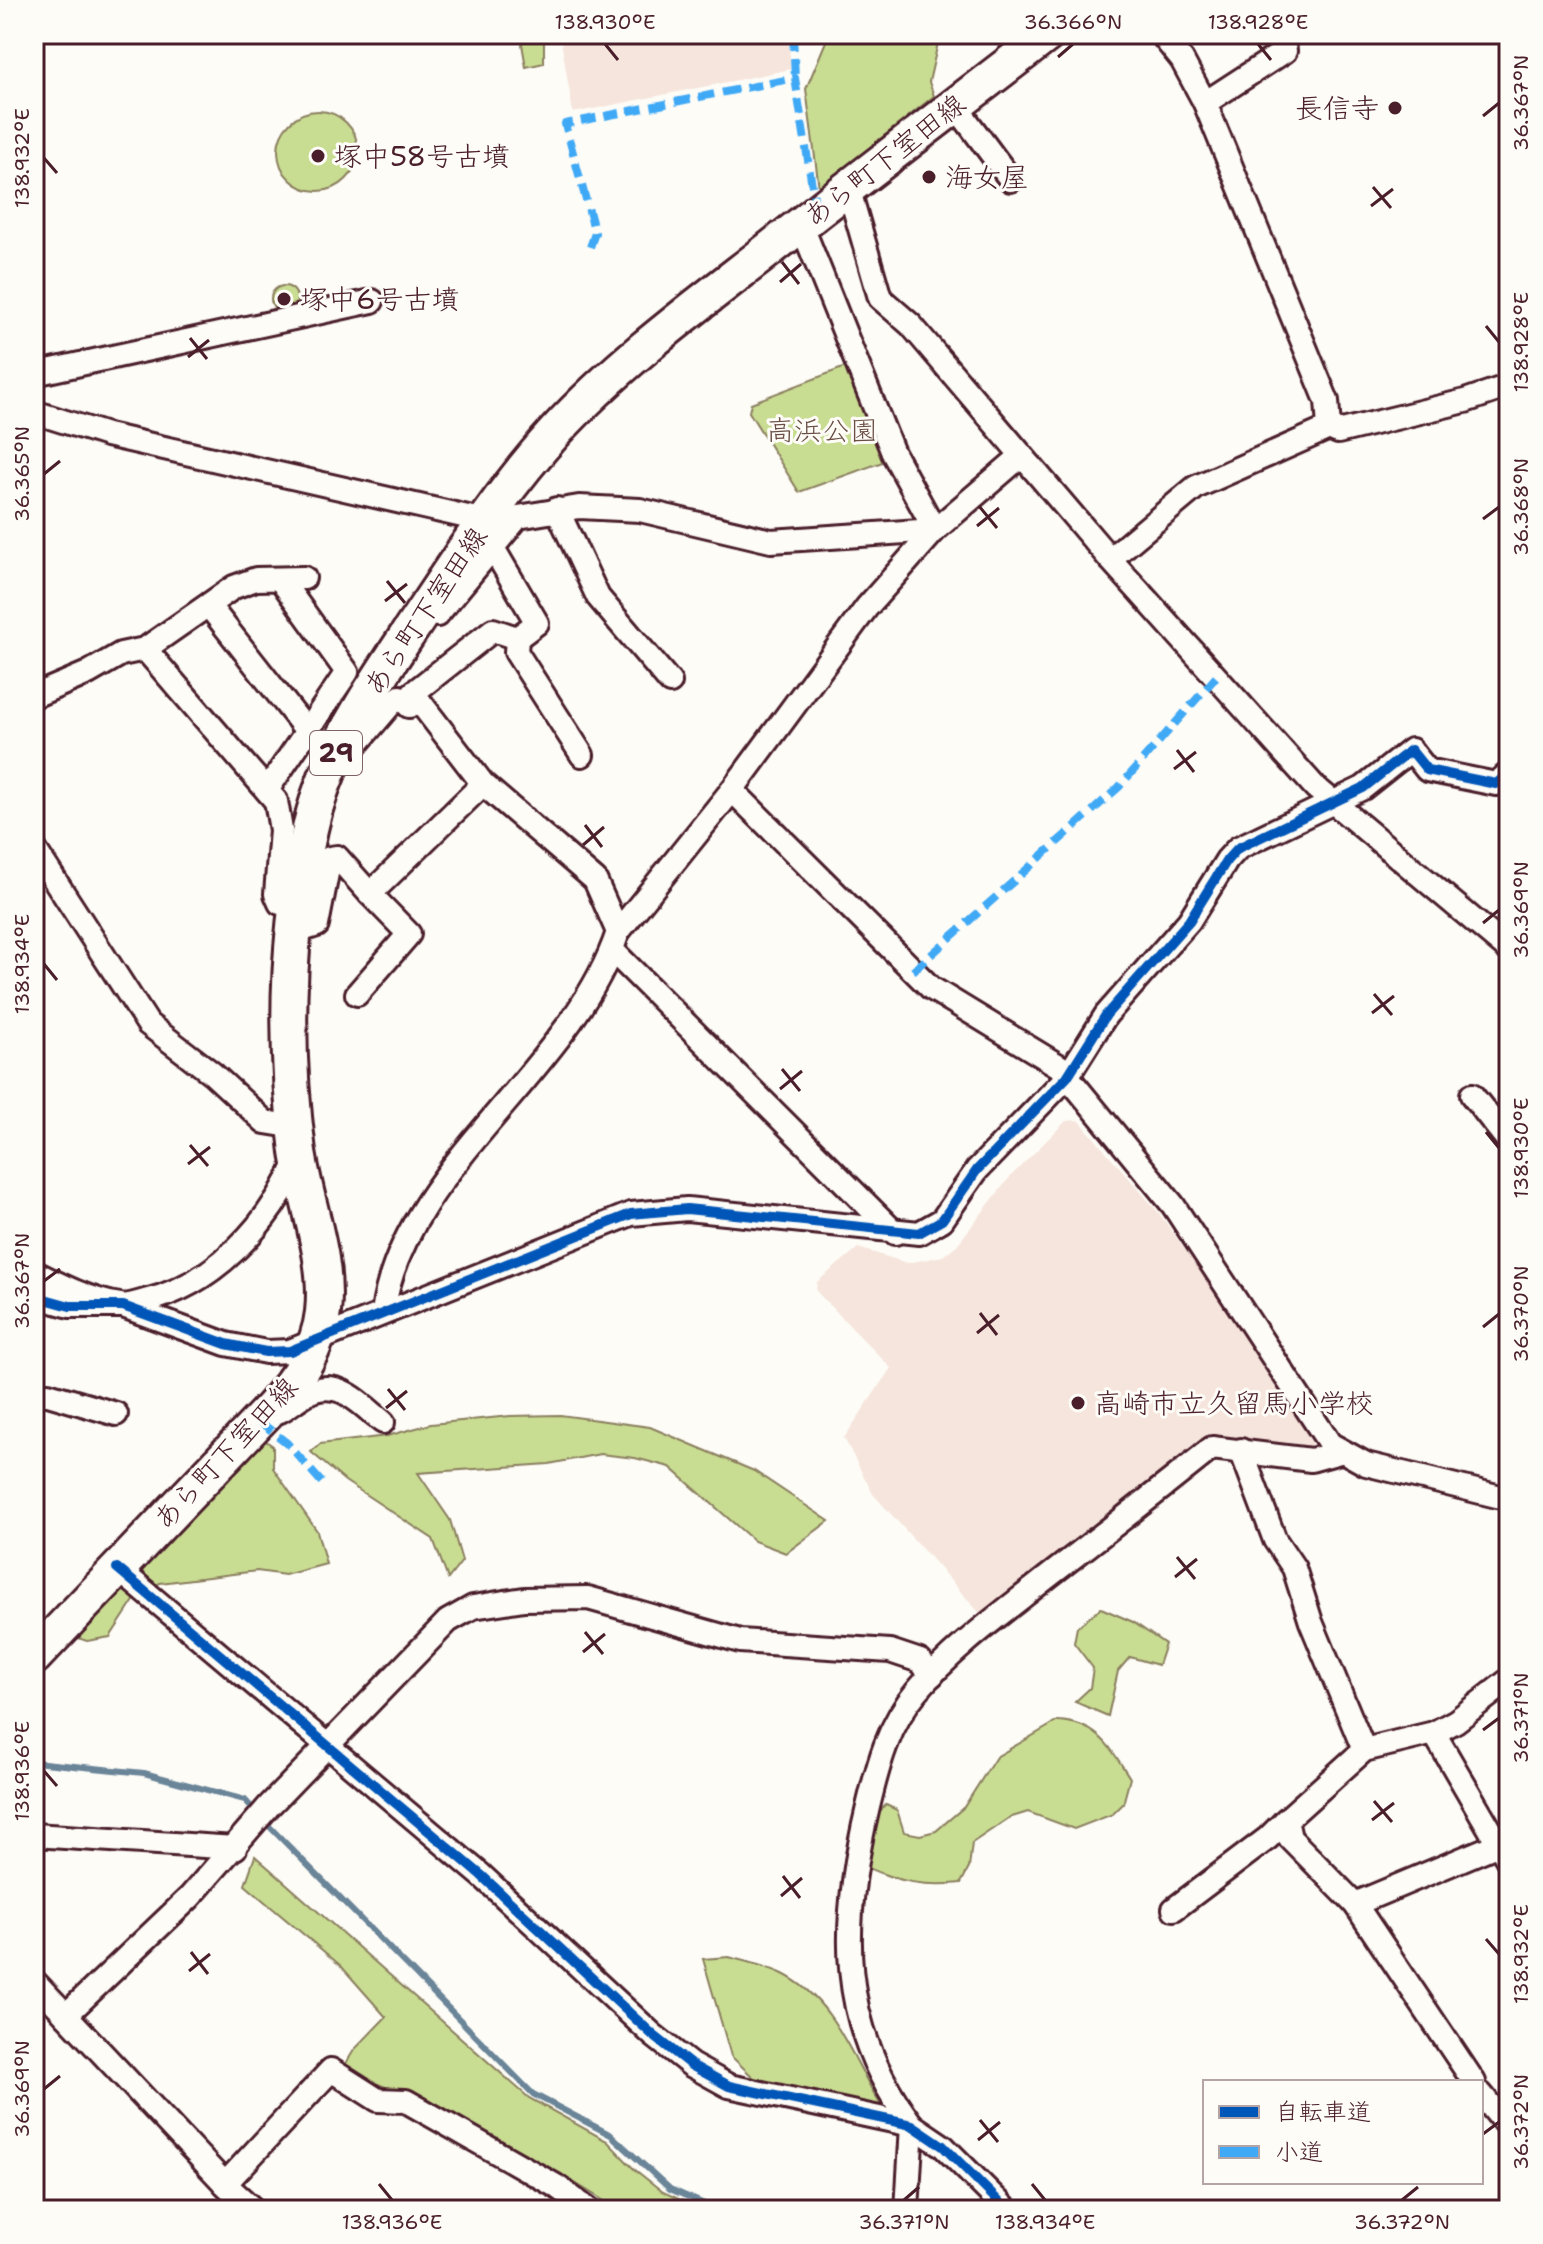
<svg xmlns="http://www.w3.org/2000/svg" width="1543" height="2244" font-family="'Shantell Sans','Klee One',sans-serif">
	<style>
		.built { fill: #f6e5dc }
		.green { fill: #c9dd92; stroke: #8a7e5e; stroke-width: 2 }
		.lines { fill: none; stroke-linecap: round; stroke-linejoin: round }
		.stream { stroke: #6a8498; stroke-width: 6 }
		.street-casing { stroke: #4a1f2b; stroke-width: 28 }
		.primary-casing { stroke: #4a1f2b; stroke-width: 40 }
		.street { stroke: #fdfcf7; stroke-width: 22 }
		.primary { stroke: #fdfcf7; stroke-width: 34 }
		.quiet { stroke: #3fa9f5; stroke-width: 8; stroke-dasharray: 16 8; stroke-linecap: butt }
		.cycleway-casing { stroke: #fdfcf7; stroke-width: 15 }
		.cycleway { stroke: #0057b8; stroke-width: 10 }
		.ticks { fill: none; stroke: #4a1f2b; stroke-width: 3 }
		.poi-dot { fill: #4a1f2b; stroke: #fdfcf7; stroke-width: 3 }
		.labels { text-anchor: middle; stroke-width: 6; stroke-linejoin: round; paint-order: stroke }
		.shield { fill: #fdfcf7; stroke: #806168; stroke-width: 2 }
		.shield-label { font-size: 26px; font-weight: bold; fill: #4a1f2b }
		.poi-label { font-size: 28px; fill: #4a1f2b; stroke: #fdfcf7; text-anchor: start }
		.street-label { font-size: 28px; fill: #4a1f2b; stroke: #fdfcf7 }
		.park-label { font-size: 28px; fill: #6a4e45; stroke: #fdfcf7 }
		.neatline { fill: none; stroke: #4a1f2b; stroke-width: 3 }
		.ticks-label { font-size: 20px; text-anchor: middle; fill: #4a1f2b }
	</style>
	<rect width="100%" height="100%" fill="#fdfcf7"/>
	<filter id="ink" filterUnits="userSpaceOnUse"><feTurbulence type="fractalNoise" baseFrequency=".0125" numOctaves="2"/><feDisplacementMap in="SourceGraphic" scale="16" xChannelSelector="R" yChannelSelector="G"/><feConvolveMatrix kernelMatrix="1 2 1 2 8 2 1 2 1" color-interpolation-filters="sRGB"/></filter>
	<g filter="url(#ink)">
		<g class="built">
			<polygon points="560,34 788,34 791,69 573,113"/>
			<polygon points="1079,1120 1159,1213 1255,1348 1312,1443 1308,1449 1212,1442 986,1620 873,1494 844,1438 891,1368 816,1291 817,1282 858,1248 907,1263 943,1256 957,1245 1010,1177 1066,1121"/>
		</g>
		<g class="green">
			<polygon points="526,34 544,35 544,63 526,67 522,44"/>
			<polygon points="829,34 940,34 929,82 934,96 819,188 806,89"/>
			<circle cx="318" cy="151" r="40"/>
			<circle cx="284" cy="299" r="13"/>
			<polygon points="853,364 891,459 799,492 749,412 751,403"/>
			<polygon points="560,1415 650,1427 754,1471 829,1521 786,1553 754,1541 670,1467 635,1458 600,1454 549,1464 418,1473 450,1520 462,1561 448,1579 433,1539 345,1481 311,1452 320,1444 387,1436 431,1424 510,1416"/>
			<polygon points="259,1436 273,1446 273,1468 317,1531 326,1564 285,1575 257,1571 160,1583 137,1596 110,1637 87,1641 75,1637"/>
			<polygon points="1101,1608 1133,1622 1165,1644 1158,1665 1130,1657 1118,1671 1108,1716 1075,1702 1090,1688 1093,1668 1074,1643 1077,1627"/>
			<path d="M1058,1721C1098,1723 1110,1747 1130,1778L1123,1804L1113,1814L1074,1829L1028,1812L1009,1818L972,1843L969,1868L961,1883C925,1887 899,1882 866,1867L876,1815L886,1805L897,1810L904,1832L920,1835L936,1831L964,1807L996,1757Z"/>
			<polygon points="255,1856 529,2098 607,2141 634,2169 663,2192 703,2210 619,2210 565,2177 498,2146 409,2096 357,2076 345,2065 354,2050 386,2017 341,1966 245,1885"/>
			<path d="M729,1957C746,1962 767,1966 783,1974C835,2000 853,2061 882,2107L757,2081L731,2056L703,1959Z"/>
		</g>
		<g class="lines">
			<g class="stream">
				<polyline points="34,1762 144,1773 245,1800 256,1812"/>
				<polyline points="264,1821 533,2094 611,2135 670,2189 718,2210"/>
			</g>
			<defs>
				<g id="street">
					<polyline points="1205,103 1285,51 1279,34"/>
					<polyline points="955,105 1011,180"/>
					<polyline points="848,187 880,298 911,325 1110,559 1315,787 1509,950"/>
					<polyline points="34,374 372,301"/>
					<polyline points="34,412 107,435 485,521"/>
					<polyline points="1329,428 1338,432 1465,401 1509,386"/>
					<polyline points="557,509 598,597 670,682"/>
					<polyline points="493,548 537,623 517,638 493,630 413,693 483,784 595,880 618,932"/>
					<polyline points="1110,559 1196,487 1329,428 1327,401 1205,103 1182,60 1161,34"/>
					<polyline points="209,606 307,731"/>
					<polyline points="437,615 518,517 579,507 640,510 771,541 935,530 893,453 801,224"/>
					<polyline points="517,638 516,652 582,755"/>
					<polyline points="145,649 234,587 256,579 304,578"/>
					<polyline points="34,696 88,673 121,654 145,649 276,801 281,830 276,894 280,903 297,906"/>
					<polyline points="349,753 390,705 400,697 409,706"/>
					<polyline points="267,790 347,672 280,579"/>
					<polyline points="732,790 931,988 1059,1066 1173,1205 1330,1444 1366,1464 1509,1499"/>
					<polyline points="34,848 148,1024 213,1074 265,1122 296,1127"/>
					<polyline points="293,933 317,925 330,858 337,857 370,894 483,784"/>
					<polyline points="612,950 895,1233"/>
					<polyline points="357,994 409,934 370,894"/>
					<polyline points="1472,1095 1509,1142"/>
					<path d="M34,1272C60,1285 92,1301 120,1305C128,1307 137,1303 145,1301C214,1285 271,1223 298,1159"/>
					<polyline points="34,1296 70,1306 123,1306 226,1344 266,1352 290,1351 631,1214 687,1209 919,1233 942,1220 977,1170 1067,1077 1106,1015 1189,921 1227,860 1238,848 1363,788 1411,750 1427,770 1496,784 1509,773"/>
					<path d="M383,1313C401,1170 573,1070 618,932L732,790L867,607L935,530L1021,456"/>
					<polyline points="34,1394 48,1394 116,1414"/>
					<path d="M280,1411C288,1407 297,1399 306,1394C338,1376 359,1403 383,1422"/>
					<polyline points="1241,1450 1275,1540 1294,1568 1311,1622 1364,1750"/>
					<polyline points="117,1568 481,1875 653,2035 691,2065 729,2086 912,2125 943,2146 1007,2210"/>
					<polyline points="1434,1733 1509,1862"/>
					<polyline points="34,1835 235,1848"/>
					<polyline points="1355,1904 1496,1845"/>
					<polyline points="1174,1909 1268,1838 1286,1820"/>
					<polyline points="34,1981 227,2186 254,2210"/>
					<polyline points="66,2015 190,1897 269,1806 448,1621 473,1607 524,1599 588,1598 740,1641 890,1651 920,1661 932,1675"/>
					<polyline points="1474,2082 1355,1904 1290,1838 1286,1820 1364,1750 1434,1733 1456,1721 1509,1680"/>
					<polyline points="1481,2094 1509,2128"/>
					<polyline points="225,2184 331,2070 378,2100 406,2101 556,2186 589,2210"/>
					<path d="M907,2210L912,2125C837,2025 840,1924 868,1807C878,1765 888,1725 917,1691C953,1648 1001,1614 1045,1579C1101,1536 1157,1492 1212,1448L1311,1460L1340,1452"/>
				</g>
				<path id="primary" d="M34,1657L271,1408C295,1381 319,1350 323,1312C329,1258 306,1205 298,1152C284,1044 286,935 310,829C326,753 372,688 414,625C458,559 502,490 556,431C616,366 687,313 757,259C853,183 951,109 1048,34"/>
			</defs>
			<use href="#street" class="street-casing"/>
			<use href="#primary" class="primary-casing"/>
			<use href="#street" class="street"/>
			<use href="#primary" class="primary"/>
			<g class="quiet">
				<polyline points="793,34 795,78"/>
				<polyline points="590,247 595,233 565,124 795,78 816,211"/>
				<polyline points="913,971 1119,787 1216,677"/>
				<polyline points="259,1421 287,1443 323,1484"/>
			</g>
			<defs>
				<g id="cycleway">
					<polyline points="34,1296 70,1306 123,1306 226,1344 266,1352 290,1351 631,1214 687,1209 919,1233 942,1220 977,1170 1067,1077 1106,1015 1189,921 1227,860 1238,848 1363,788 1411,750 1427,770 1496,784 1509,773"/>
					<polyline points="117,1568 481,1875 653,2035 691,2065 729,2086 912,2125 943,2146 1007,2210"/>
				</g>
			</defs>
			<use href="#cycleway" class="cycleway-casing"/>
			<use href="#cycleway" class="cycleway"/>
		</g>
	</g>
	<path class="ticks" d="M605,44L618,60M1258,44L1271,60M1058,57L1073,44M1483,116L1499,103M44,158L57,173M1373,187L1391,208M1371,206L1393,189M782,262L799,284M780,282L801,264M1486,326L1499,342M190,338L207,359M188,357L209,340M44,474L60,461M979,506L997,528M1483,519L1499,507M977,526L999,508M387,581L405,603M385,601L407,584M1177,750L1194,772M1174,769L1196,752M585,825L602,847M583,845L604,827M1483,923L1499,910M44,964L57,980M1374,994L1392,1015M1372,1013L1394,996M782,1069L800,1091M780,1089L802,1071M1486,1132L1499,1148M190,1145L208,1166M188,1164L210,1147M44,1281L60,1269M980,1313L997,1335M1483,1327L1499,1314M977,1333L999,1315M388,1389L405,1410M386,1408L407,1391M1177,1557L1195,1579M1175,1577L1197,1559M585,1632L603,1654M583,1652L605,1634M1483,1730L1499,1718M44,1771L57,1786M1374,1801L1392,1822M1372,1820L1394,1803M783,1876L800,1898M781,1896L802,1878M1486,1939L1499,1954M191,1952L208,1974M189,1971L210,1954M44,2089L60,2076M980,2120L998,2142M1483,2134L1499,2122M978,2140L1000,2122M379,2184L392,2200M1032,2184L1045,2200M904,2200L919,2187M1402,2200L1418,2187"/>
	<g class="poi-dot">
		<circle cx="1395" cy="108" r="8"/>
		<circle cx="318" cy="156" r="8"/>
		<circle cx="929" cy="177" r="8"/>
		<circle cx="284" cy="299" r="8"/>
		<circle cx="1078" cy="1403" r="8"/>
	</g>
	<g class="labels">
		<rect class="shield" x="310" y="731" width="52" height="44" rx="6"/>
		<g class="shield-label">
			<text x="336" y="762">29</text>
		</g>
		<g class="poi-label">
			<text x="1379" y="118" text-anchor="end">長信寺</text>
			<text x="334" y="166">塚中58号古墳</text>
			<text x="945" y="187">海女屋</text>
			<text x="300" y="309">塚中6号古墳</text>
			<text x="1094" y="1413">高崎市立久留馬小学校</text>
		</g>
		<g class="street-label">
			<text transform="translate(884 160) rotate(-38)" y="10">あら町下室田線</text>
			<text transform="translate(425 611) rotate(-56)" y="10">あら町下室田線</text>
			<text transform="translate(225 1453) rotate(-47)" y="10">あら町下室田線</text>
		</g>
		<g class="park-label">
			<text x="822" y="440">高浜公園</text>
		</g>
	</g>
	<rect width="1543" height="2244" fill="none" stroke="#fdfcf7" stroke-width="88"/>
	<rect x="1203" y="2080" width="280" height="104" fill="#fdfcf7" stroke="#b5a4a5" stroke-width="2"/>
	<rect x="1219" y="2106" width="40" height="12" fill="#0057b8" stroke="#b5a4a5" stroke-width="2"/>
	<text x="1275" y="2120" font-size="24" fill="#4a1f2b">自転車道</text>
	<rect x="1219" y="2146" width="40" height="12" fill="#3fa9f5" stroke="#b5a4a5" stroke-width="2"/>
	<text x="1275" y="2160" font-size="24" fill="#4a1f2b">小道</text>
	<rect x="44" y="44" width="1455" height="2156" class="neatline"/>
	<g class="ticks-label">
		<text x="605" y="29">138.930°E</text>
		<text x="1073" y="29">36.366°N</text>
		<text x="1258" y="29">138.928°E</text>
		<text transform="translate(1521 103) rotate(-90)" y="7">36.367°N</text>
		<text transform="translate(22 158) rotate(-90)" y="7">138.932°E</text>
		<text transform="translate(1521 342) rotate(-90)" y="7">138.928°E</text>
		<text transform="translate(22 474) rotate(-90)" y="7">36.365°N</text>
		<text transform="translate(1521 507) rotate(-90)" y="7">36.368°N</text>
		<text transform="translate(1521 910) rotate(-90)" y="7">36.369°N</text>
		<text transform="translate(22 964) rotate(-90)" y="7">138.934°E</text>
		<text transform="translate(1521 1148) rotate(-90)" y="7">138.930°E</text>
		<text transform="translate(22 1281) rotate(-90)" y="7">36.367°N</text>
		<text transform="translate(1521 1314) rotate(-90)" y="7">36.370°N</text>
		<text transform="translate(1521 1718) rotate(-90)" y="7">36.371°N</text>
		<text transform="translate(22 1771) rotate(-90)" y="7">138.936°E</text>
		<text transform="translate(1521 1954) rotate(-90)" y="7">138.932°E</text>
		<text transform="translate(22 2089) rotate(-90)" y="7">36.369°N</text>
		<text transform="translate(1521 2122) rotate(-90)" y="7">36.372°N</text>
		<text x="392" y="2229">138.936°E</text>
		<text x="904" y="2229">36.371°N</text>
		<text x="1045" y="2229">138.934°E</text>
		<text x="1402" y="2229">36.372°N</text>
	</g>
</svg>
